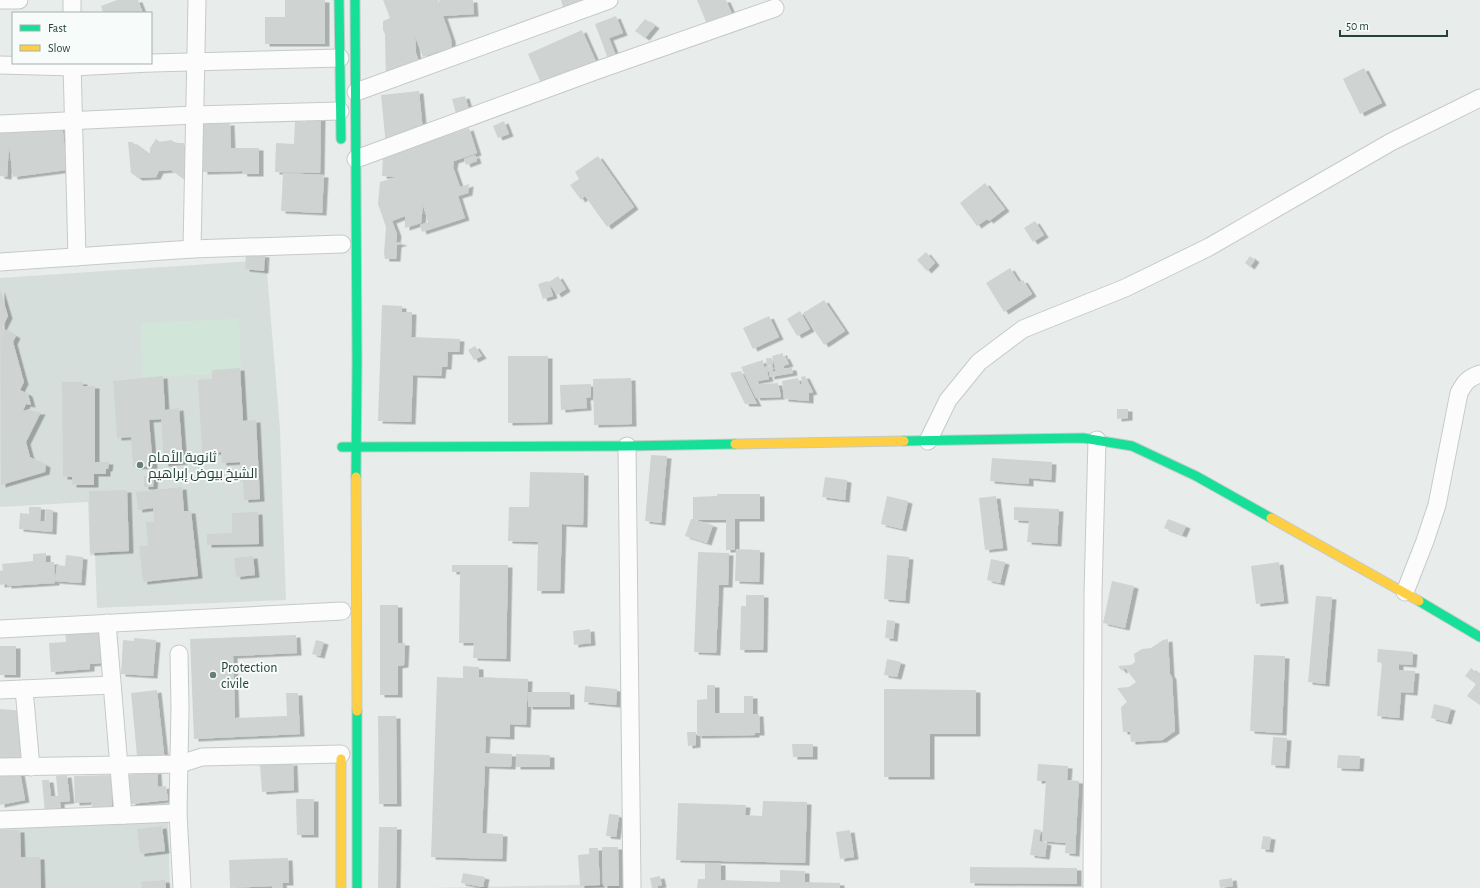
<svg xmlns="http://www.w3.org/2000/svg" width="1480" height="888" font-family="'Alegreya Sans',Cairo,sans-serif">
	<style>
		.built { fill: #d6dedb }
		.green { fill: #d1e6d8 }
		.building { fill: #cfd4d2; filter: url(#shadow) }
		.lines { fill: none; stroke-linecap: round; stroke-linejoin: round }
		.street-casing { stroke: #c5cac8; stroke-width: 19 }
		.fast-casing { stroke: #c3cbc8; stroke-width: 11 }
		.slow-casing { stroke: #c3cbc8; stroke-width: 11 }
		.street { stroke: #fcfcfc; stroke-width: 17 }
		.fast { stroke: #16e098; stroke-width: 9 }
		.slow { stroke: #ffcf43; stroke-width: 9 }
		.poi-dot { fill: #697e78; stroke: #f7fbf9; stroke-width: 1.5 }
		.labels { text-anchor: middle; stroke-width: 4; stroke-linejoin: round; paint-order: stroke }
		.poi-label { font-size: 14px; fill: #24423a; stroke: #f7fbf9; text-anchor: start }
	</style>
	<defs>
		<filter id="shadow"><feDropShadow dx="4.5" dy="2.5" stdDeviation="0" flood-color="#0004"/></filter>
	</defs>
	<rect width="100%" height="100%" fill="#e8edeb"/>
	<g class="built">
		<polygon points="266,260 280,429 286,600 97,608 95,555 90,556 88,502 0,507 0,278"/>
		<polygon points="168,822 170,888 0,888 0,828"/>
		<polygon points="619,884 619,888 430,888"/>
	</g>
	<polygon class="green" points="239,319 241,373 143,377 141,323"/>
	<g class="building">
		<polygon points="117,0 138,0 143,13 103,13 101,6"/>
		<polygon points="285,0 325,0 325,44 265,44 265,17 285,17"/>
		<polygon points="383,0 438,0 440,8 439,0 473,0 474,14 443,16 451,39 452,56 443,52 437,52 423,57 415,36 416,53 418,59 420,59 420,69 386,82 385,34 383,30 383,21 390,18"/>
		<polygon points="561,0 587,0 565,14"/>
		<polygon points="697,0 726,0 736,23 711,34"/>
		<polygon points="616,16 623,33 609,38 618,61 610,64 595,24"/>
		<polygon points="645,19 655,26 645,38 635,31"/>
		<polygon points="582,30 598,66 544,90 528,54"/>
		<polygon points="1364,68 1382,103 1360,114 1343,79"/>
		<polygon points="419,91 424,142 386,146 381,95"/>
		<polygon points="465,96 469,110 456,114 452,99"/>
		<polygon points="306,116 321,116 320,173 275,172 276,143 294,144 295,121 306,122"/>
		<polygon points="504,121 509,134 498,138 493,126"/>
		<polygon points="62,123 67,170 13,177 9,145 7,177 0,176 0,131"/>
		<polygon points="230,123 231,148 259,148 259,174 243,174 242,171 203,172 202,124"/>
		<polygon points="469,128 477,153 454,161 453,167 460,187 469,184 468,193 458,196 465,218 422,232 420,225 428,222 423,205 421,223 405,228 405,216 392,221 397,234 396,242 403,243 397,245 396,259 385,259 384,254 386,227 378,204 380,182 396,177 382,176 383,157"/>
		<polygon points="156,139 160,142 171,140 176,143 184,143 187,177 182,178 171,170 159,171 156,177 138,178 131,173 128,142 132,142 150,155 150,148"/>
		<polygon points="475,155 477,161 466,165 464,159"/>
		<polygon points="598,156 634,207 607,227 585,196 581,200 570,185 579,179 575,172"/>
		<polygon points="283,173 324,175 322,213 281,211"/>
		<polygon points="985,183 1005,209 989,221 987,219 977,226 960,203"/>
		<polygon points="1035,221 1044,235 1033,242 1024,228"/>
		<polygon points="926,252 935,263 927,271 917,260"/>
		<polygon points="246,253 265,255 264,271 245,269"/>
		<polygon points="1250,256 1255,260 1250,267 1245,263"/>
		<polygon points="1010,268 1019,282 1023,280 1032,294 1004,312 986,283"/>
		<polygon points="558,276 566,289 557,295 549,283 553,296 543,299 538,284 548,281 549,282"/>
		<polygon points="0,289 8,316 2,328 16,336 13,342 24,382 20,390 28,394 31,405 26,404 23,411 29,409 35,412 41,412 26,442 30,457 46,465 45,472 1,485"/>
		<polygon points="824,300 845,331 824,345 803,313"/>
		<polygon points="382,305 402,306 402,312 412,312 411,337 460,339 459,352 448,352 447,367 442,367 441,376 413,375 411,422 378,421"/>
		<polygon points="800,311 810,329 797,336 787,319"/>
		<polygon points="769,316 779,337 753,349 743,328"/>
		<polygon points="475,346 482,356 474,360 468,350"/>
		<polygon points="783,353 783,357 785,356 789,364 783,366 784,368 792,368 793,373 770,377 769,372 776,371 772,356"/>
		<polygon points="508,356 548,356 548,422 508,423"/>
		<polygon points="766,358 772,358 773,365 767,366"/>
		<polygon points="763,360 764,367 772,366 773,371 767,372 769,379 758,381 759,384 778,383 781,397 756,398 741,367"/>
		<polygon points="240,368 243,421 256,420 260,499 244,500 243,481 241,481 240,462 222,463 221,452 202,453 198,380 212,379 212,370"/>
		<polygon points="741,371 757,404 745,404 730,373"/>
		<polygon points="163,376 165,410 179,408 183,462 164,464 161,419 149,420 153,466 133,467 131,437 117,438 113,381"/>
		<polygon points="805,376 813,392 809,393 809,401 784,399 782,381 798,378 800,385 802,384 801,377"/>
		<polygon points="631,378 632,424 594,425 593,379"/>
		<polygon points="62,382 83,382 83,386 95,386 95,462 109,462 108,469 106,469 106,474 94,474 94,485 72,485 72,477 63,477"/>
		<polygon points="591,384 591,397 586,398 587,408 561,410 560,385"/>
		<polygon points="1117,409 1128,409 1128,418 1117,419"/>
		<polygon points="651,455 667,456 661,523 645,521"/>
		<polygon points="992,458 1052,462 1051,480 1029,478 1029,484 990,481"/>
		<polygon points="530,472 584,473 583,525 562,524 560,591 537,591 538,542 508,541 509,507 529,507"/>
		<polygon points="144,476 154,476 153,487 144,487"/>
		<polygon points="825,477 847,480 845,500 822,497"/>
		<polygon points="182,487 184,511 191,511 198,576 143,582 139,546 148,546 146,522 154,522 153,508 138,510 136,492"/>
		<polygon points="127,490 129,551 90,553 89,491"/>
		<polygon points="717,494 760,494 760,519 735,519 735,550 726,550 726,520 695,520 713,525 707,543 685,536 691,519 693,519 693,497 717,496"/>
		<polygon points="887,496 908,501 902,529 881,524"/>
		<polygon points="996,496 1003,548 985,550 979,498"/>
		<polygon points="29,507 41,507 40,521 45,521 46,509 53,510 52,532 19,529 20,513 29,514"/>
		<polygon points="1014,507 1059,509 1057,544 1027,542 1029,521 1014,520"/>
		<polygon points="258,512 259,544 207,545 207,534 232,533 232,513"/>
		<polygon points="1168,519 1186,526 1182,535 1164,528"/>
		<polygon points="736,549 760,550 759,582 735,581"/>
		<polygon points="698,552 729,553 728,585 719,585 716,653 694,652"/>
		<polygon points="46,553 46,562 54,562 55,583 7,586 7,584 0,585 0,571 3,570 2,564 33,561 33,554"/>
		<polygon points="66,555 83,557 81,583 55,581 57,565 65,566"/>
		<polygon points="887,555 909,557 905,601 884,599"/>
		<polygon points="253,556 255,575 236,577 234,558"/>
		<polygon points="991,559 1005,562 1000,583 987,580"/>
		<polygon points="1279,562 1284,601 1256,604 1251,566"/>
		<polygon points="452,565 508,565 506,659 473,658 474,643 459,643 460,572 452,572"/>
		<polygon points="1112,581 1134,586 1125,628 1103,623"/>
		<polygon points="746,595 764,595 763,650 740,650 741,606 746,606"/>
		<polygon points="1316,596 1332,597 1325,684 1308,682"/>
		<polygon points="380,605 398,605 398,643 405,643 404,665 398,666 398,695 380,695"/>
		<polygon points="887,620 895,621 893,639 885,638"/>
		<polygon points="98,626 101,663 90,664 90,669 51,672 49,643 66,642 65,628"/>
		<polygon points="590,629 591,643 574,645 573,631"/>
		<polygon points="296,635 297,653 233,656 235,718 287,716 286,693 298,693 300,734 194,739 190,639"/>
		<polygon points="134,638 156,640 153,676 121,674 123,640 134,641"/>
		<polygon points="1168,639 1170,674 1172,677 1175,731 1162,740 1131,742 1130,732 1123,732 1122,720 1121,707 1127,702 1117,688 1129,687 1136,682 1125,668 1122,671 1118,666 1131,665 1135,662 1134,654 1142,649 1151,648 1163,640"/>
		<polygon points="316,640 324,642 320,656 312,654"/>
		<rect x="0" y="646" width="16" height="29"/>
		<polygon points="1378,649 1413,652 1412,665 1399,664 1399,670 1415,671 1413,693 1401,692 1399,718 1377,716 1382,663 1377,662"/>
		<polygon points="1254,655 1285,656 1282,733 1250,731"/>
		<polygon points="887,659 901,662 897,677 884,675"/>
		<polygon points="463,666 479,667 479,677 528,679 526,725 510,724 510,737 486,736 485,753 512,754 511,767 485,766 482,833 503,834 502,859 431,857 437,677 463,678"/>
		<polygon points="1471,668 1480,675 1480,705 1467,696 1476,684 1465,676"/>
		<polygon points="707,685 715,685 715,713 744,713 744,696 753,696 753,714 759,714 760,733 755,733 755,735 697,736 697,700 707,699"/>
		<polygon points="585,686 617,689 616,705 584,702"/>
		<polygon points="884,689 976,690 976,734 930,734 930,777 884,777"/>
		<polygon points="157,690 165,763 138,766 131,693"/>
		<rect x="528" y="692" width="42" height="15"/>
		<polygon points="1434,704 1451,708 1447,722 1431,718"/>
		<polygon points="0,709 27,711 23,763 0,762"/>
		<polygon points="378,716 396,716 397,804 379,804"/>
		<polygon points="687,732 696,732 696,745 688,746"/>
		<polygon points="1273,737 1287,738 1285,766 1271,765"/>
		<polygon points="792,744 813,744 813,757 793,757"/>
		<polygon points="516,754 550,755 550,767 516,767"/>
		<polygon points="1338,755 1360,756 1359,769 1337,768"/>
		<polygon points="293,763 294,790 262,792 260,765"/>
		<polygon points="1038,764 1068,766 1067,780 1079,781 1075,854 1065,853 1066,843 1042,841 1046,781 1037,781"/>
		<polygon points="157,771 158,787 166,786 168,800 131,804 128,775"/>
		<polygon points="20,772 25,800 0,805 0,776"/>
		<polygon points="67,775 70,801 60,802 61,811 45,813 42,780 49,780 51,796 58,796 56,776"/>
		<polygon points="111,775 112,807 92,807 91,802 75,803 74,776"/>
		<polygon points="296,799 314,799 314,835 297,835"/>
		<polygon points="763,801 807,802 805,863 676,860 678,803 746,805 745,815 762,816"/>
		<polygon points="609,814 619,815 616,837 606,836"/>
		<polygon points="162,826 165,851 140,854 137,829"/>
		<polygon points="379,827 397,827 396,888 378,888"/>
		<polygon points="1034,829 1041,830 1039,841 1047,843 1045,857 1030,855"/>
		<polygon points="0,830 20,830 21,857 40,857 41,888 0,888"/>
		<polygon points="850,830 854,857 840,859 836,832"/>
		<polygon points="1263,836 1271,837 1269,850 1261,849"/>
		<polygon points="602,847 618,847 619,886 603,886"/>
		<polygon points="589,848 598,848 600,885 580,886 578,855 589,854"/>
		<polygon points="288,858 289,883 282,883 283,888 272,888 272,886 230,888 229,860"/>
		<polygon points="705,863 721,863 721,880 780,882 780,870 805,871 805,882 840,883 840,888 697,888 698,879 705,879"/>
		<polygon points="970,867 1077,868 1077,884 970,883"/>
		<polygon points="463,873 485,877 483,887 461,883"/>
		<polygon points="660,876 662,885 658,886 658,888 652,888 650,878"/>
		<polygon points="1232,878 1233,886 1220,888 1219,880"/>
		<polygon points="165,880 166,888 142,888 141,882"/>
	</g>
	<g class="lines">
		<defs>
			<g id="street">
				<polyline points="0,0 19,0"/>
				<polyline points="72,0 72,13"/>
				<polyline points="72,63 77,257"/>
				<polyline points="151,63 340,58"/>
				<polyline points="0,65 73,67 150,63"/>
				<polyline points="356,92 609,0"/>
				<polyline points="0,124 195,115 340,111"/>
				<polyline points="356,159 595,71 775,8"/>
				<polyline points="192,249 197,0"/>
				<polyline points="0,262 192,249 342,244"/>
				<polyline points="928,441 948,400 979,362 1023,329 1125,288 1209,247 1391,142 1480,98"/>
				<polyline points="627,446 632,888"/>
				<path d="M1405,592L1425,541L1437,505L1459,393C1465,382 1468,378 1480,374"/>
				<polyline points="107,623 123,815"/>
				<polyline points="0,629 342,611"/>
				<polyline points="179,654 180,708 178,813 182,888"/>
				<polyline points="24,689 31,767"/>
				<polyline points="0,690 112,685"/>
				<polyline points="0,767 180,764 202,757 341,754"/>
				<polyline points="0,820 178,813"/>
				<polyline points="1092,888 1093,593 1097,440"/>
			</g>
			<g id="fast">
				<polyline points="339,0 341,139"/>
				<polyline points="355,0 357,363 356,477"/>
				<polyline points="904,441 1083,438 1132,446 1196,476 1271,518"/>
				<polyline points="342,447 627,446 735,444"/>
				<polyline points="1419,601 1480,637"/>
				<polyline points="357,711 357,888"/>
			</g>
			<g id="slow">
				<polyline points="735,444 904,441"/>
				<polyline points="356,477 357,711"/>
				<polyline points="1271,518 1419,601"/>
				<polyline points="341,759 341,888"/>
			</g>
		</defs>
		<use href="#street" class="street-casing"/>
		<use href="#fast" class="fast-casing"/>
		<use href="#slow" class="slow-casing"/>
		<use href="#street" class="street"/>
		<use href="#fast" class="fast"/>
		<use href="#slow" class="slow"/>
	</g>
	<g class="poi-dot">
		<circle cx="140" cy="465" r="4"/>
		<circle cx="213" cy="675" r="4"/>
	</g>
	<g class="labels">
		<g class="poi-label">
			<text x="148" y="462">ثانوية الأمام<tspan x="148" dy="16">الشيخ بيوض إبراهيم</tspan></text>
			<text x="221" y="672">Protection<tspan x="221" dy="16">civile</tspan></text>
		</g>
	</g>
	<rect x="12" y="12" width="140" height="52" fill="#f7fbf9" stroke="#a3b1ad"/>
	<rect x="20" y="25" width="20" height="6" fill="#16e098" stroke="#a3b1ad"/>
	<text x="48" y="32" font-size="12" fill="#24423a">Fast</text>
	<rect x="20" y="45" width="20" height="6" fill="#ffcf43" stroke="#a3b1ad"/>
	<text x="48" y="52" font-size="12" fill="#24423a">Slow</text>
	<path d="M1340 30v6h107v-6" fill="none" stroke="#24423a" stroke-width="2"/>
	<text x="1346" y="30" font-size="12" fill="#24423a" stroke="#f7fbf9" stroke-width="3" paint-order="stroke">50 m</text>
</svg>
